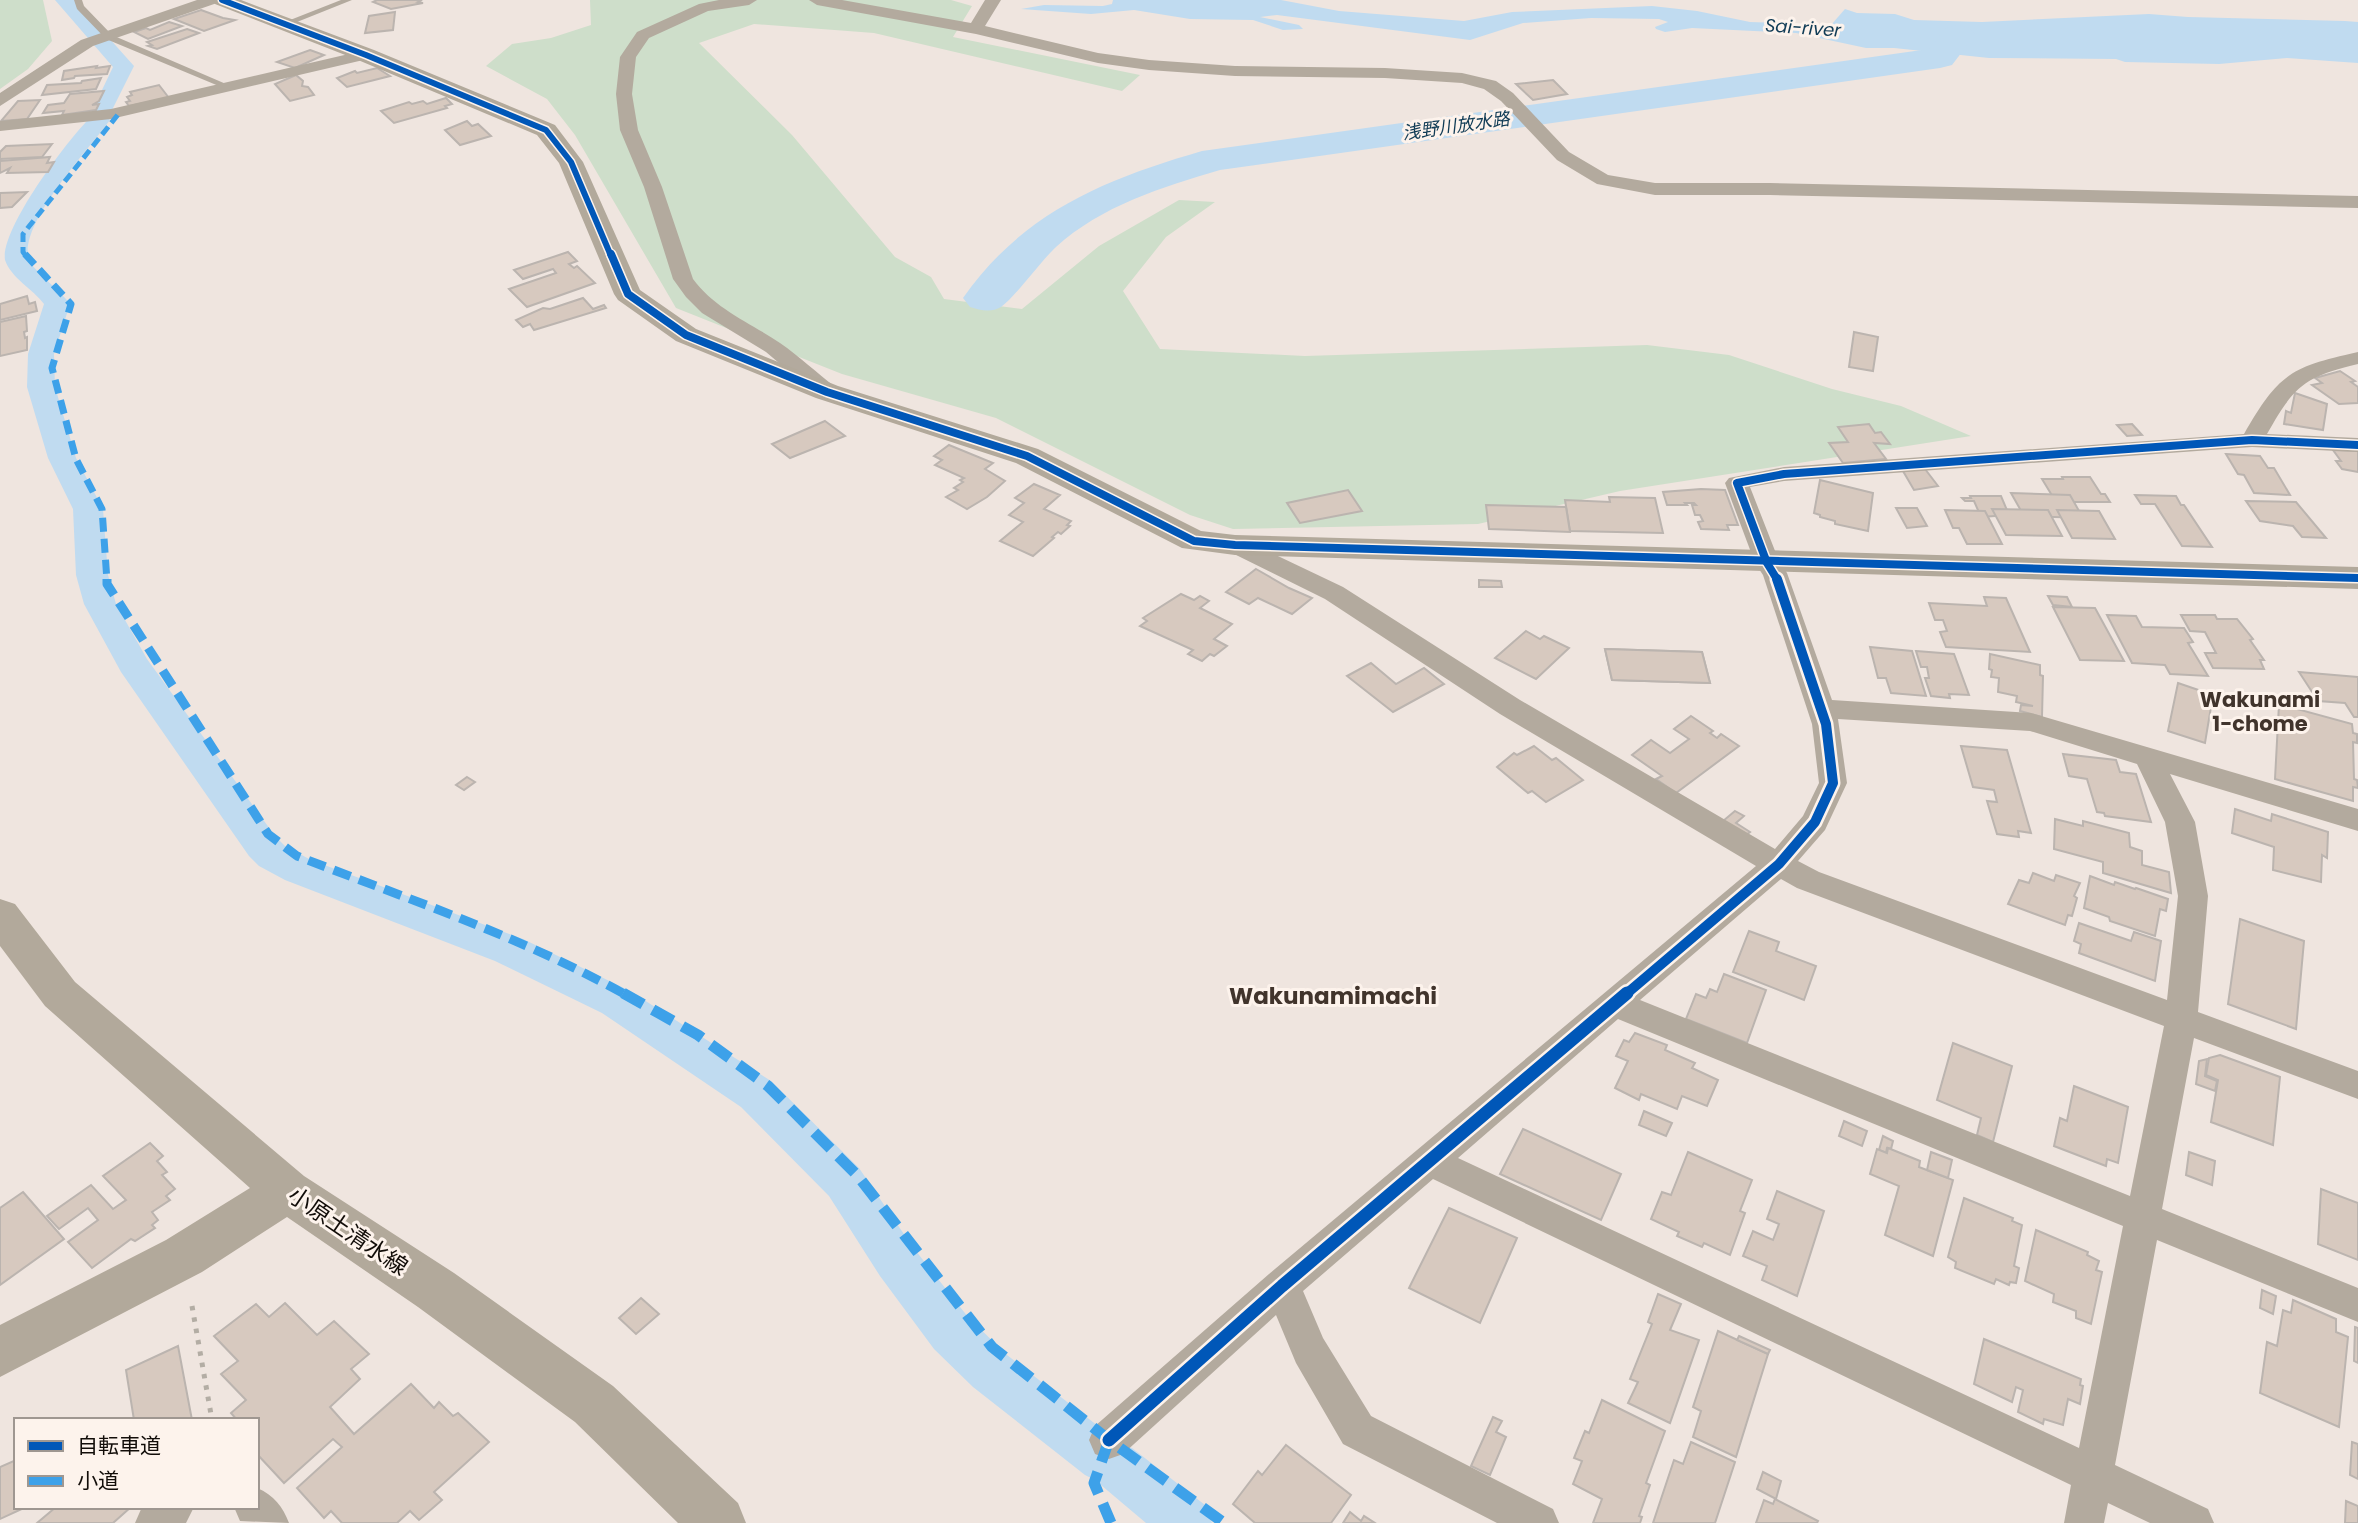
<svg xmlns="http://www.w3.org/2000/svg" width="2358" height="1523" font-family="Poppins,'Noto Sans JP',sans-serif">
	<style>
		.green { fill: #cedeca }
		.water { fill: #c0dbf0 }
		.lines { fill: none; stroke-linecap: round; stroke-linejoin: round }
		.canal { fill: #c0dbf0; fill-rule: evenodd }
		.river { fill: #c0dbf0; fill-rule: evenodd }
		.building { fill: #d7c9bf; stroke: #bbb4af; stroke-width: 2 }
		.path { stroke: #b3ada4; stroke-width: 5; stroke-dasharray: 4.5 7; stroke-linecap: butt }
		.lane { fill: #b3aa9e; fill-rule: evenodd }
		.street { fill: #b3aa9e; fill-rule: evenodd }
		.secondary { fill: #b2a99b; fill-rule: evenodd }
		.quiet-far3 { stroke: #3da1e9; stroke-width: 5; stroke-dasharray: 10 5; stroke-linecap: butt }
		.quiet-far2 { stroke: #3da1e9; stroke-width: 7; stroke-dasharray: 14 7; stroke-linecap: butt }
		.quiet-far1 { stroke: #3da1e9; stroke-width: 9; stroke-dasharray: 18 9; stroke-linecap: butt }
		.quiet { stroke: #3da1e9; stroke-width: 11; stroke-dasharray: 23 11; stroke-linecap: butt }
		.cycleway-far3-casing { stroke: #fdf3ec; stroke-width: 9 }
		.cycleway-far2-casing { stroke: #fdf3ec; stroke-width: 11 }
		.cycleway-far1-casing { stroke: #fdf3ec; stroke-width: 15 }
		.cycleway-casing { stroke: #fdf3ec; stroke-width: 18 }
		.cycleway-far3 { stroke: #0057b8; stroke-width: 6 }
		.cycleway-far2 { stroke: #0057b8; stroke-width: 8 }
		.cycleway-far1 { stroke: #0057b8; stroke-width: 10 }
		.cycleway { stroke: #0057b8; stroke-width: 13 }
		.labels { text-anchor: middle; stroke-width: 6; stroke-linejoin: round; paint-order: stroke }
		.far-water-label { font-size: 18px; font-style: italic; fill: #113c56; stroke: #fdf3ec }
		.neighbourhood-label { font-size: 21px; font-weight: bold; fill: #41342c; stroke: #fdf3ec }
		.quarter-label { font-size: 23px; font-weight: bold; fill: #41342c; stroke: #fdf3ec }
		.near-street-label { font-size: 23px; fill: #120d09; stroke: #fdf3ec }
	</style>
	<rect width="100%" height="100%" fill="#efe5df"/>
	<g class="green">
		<polygon points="0,0 43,0 52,41 28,69 0,89"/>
		<polygon points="590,0 951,0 972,6 953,37 1140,75 1122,91 874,33 754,24 699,43 792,135 895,257 931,277 944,299 1022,309 1099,246 1179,200 1215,202 1166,237 1123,291 1160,349 1305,356 1647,345 1729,355 1832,389 1901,406 1971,436 1620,491 1478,524 1233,529 1190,515 996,418 842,374 676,308 575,135 547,99 486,66 512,44 551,38 591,25"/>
	</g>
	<polygon class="water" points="1113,0 1281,0 1339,11 1464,21 1512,12 1652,6 1697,11 1750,22 1831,25 1845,9 1857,13 1895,14 1914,20 1982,22 2149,14 2188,17 2345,21 2358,22 2358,63 2287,58 2219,64 2125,62 2116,59 1989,58 1894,48 1866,48 1796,33 1692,28 1665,32 1656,29 1655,27 1668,22 1659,19 1591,18 1523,23 1470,40 1277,15 1260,17 1299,25 1303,29 1283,30 1253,20 1190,19 1134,10 1091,14 1021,9 1044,5 1103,6 1112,4"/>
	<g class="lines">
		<path class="canal" d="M55,0H75L134,66L108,118L110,120C90,148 17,225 29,260C33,270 61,291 70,304L54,354L55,387L76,458L103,509L108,575L116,604L147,659L275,836L285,846L311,860L523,939L630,991L771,1081L859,1168L912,1246L968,1317L1007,1355L1121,1444L1132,1448L1205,1505L1212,1523H1146L1095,1480L1085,1475L973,1387L934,1349L880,1276L829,1196L741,1107L602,1013L495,961L285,880L259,866L249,856L121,672L84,604L76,575L73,509L48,458L27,387L28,354L44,304C33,289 11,278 5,260C0,229 70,136 93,115L91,113L113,67Z"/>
		<path class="river" d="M1958,25L1970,28L1975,35L1952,65L1940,68L1220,170C1162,187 1101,206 1056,247C1040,262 1016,296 1001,307C991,313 980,310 970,307L963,298C1023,212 1106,179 1202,151L1929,49L1946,28Z"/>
	</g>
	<g class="building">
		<polygon points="377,0 422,0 418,2 423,3 391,9 373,2"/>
		<polygon points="201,10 223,18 235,20 204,31 174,19"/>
		<polygon points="395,12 393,30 365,33 369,16"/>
		<polygon points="169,22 182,26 148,39 134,32 146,28 150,30"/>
		<polygon points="187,29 199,33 157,49 148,46 152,45 147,42"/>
		<polygon points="310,50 324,55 295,68 277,62"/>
		<polygon points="97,66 96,68 110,66 107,74 75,76 74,78 62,80 64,71"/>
		<polygon points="377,68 390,76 347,87 337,78 355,71 357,73"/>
		<polygon points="296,75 303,81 302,86 308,87 314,95 290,101 275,84"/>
		<polygon points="101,78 96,89 42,95 47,85 81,83 82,81"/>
		<polygon points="1553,80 1567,94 1533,100 1516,84"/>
		<polygon points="159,85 169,98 129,106 126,102 130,101 127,97 132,95 130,92"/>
		<polygon points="104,91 99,101 92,105 99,104 96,110 62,115 64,111 43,113 48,105 64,103 70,94"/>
		<polygon points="446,98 452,104 445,106 447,108 394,123 381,111 409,102 412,104 423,101 427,104"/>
		<polygon points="40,100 27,119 1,121 18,101"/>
		<polygon points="467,121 472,126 478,124 491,136 460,145 445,130"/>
		<polygon points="52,144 42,157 0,159 0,152 6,146"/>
		<polygon points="50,157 47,163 54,162 48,172 7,173 10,168 0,173 0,161"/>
		<polygon points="27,192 12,207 0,208 0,193"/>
		<polygon points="568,252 577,261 569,264 574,268 577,266 595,283 527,307 509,289 556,273 553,269 523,279 514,270"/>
		<polygon points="27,296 29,304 35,302 37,311 0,320 0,304"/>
		<polygon points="583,298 593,309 604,305 606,308 534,330 530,324 523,327 516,320 543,308 550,309"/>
		<polygon points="26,316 27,331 24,332 25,338 27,337 27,350 0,356 0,322"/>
		<polygon points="1854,332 1878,337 1873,371 1849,367"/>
		<polygon points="2340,371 2355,381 2351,382 2358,387 2358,403 2339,404 2312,385 2322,383 2315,378"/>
		<polygon points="2295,393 2327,404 2323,430 2284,424 2286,411 2291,413"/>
		<polygon points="825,421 845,436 790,458 772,444"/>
		<polygon points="1869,424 1875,433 1881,432 1890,444 1874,443 1886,459 1843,463 1829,443 1848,442 1838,427"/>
		<polygon points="2132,424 2142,435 2127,436 2117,425"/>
		<polygon points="949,445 993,463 985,469 1005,481 987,497 967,509 946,497 958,490 954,488 963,482 960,480 964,478 935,465 942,460 934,456"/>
		<polygon points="2333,450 2358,451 2358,472 2342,469 2336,461 2341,461"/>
		<polygon points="2226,454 2260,456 2268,468 2274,468 2290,495 2254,493 2244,475 2238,474"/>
		<polygon points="1925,469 1938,486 1914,490 1903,471"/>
		<polygon points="2062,477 2090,477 2101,494 2105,494 2110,502 2056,502 2042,479 2063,479"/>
		<polygon points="1820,480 1873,493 1868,531 1835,524 1835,521 1820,517 1820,515 1814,513"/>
		<polygon points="1034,484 1060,495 1044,509 1071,521 1067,525 1070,526 1061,534 1058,532 1052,537 1054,538 1033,556 1000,541 1023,522 1009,515 1024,503 1015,498"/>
		<polygon points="1701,489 1725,490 1738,525 1727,525 1729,530 1701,529 1698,522 1703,521 1700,515 1695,515 1692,505 1696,505 1694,503 1685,503 1687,505 1667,505 1663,492"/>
		<polygon points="1348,490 1362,511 1300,523 1287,503"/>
		<polygon points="2011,493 2070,495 2083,518 2024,516"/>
		<polygon points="2135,495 2176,496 2181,505 2184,505 2212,547 2182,546 2155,504 2141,504"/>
		<polygon points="1970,496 2001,496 2009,515 1981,517 1974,501 1965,501 1962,498 1971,498"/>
		<polygon points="1609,497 1655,498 1663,533 1570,531 1565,500 1610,502"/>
		<polygon points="2246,501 2296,502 2326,538 2302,537 2293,526 2260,521"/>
		<polygon points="1486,505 1566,507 1570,532 1489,529"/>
		<polygon points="1896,508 1917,508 1927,526 1907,528"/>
		<polygon points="1992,509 2048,510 2062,536 2006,535"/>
		<polygon points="1945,510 1985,511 2002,544 1967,544 1959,528 1953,528"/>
		<polygon points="2057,510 2099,511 2115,539 2072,538"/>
		<polygon points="1256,569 1289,588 1312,598 1292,614 1258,598 1249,604 1226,592"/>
		<polygon points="1479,580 1501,581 1502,587 1479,587"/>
		<polygon points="1181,594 1194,600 1200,596 1209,601 1200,608 1232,624 1214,639 1227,646 1214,656 1210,654 1202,661 1188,654 1193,650 1140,626 1147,621 1143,618"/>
		<polygon points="2048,596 2067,597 2072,607 2053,605"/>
		<polygon points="1984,597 2006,598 2030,652 1946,647 1940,632 1947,631 1943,620 1935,620 1929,603 1987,606"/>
		<polygon points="2053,607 2095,608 2124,661 2080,660"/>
		<polygon points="2107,615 2136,616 2142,627 2184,628 2193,642 2188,643 2208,676 2170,674 2165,665 2132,663"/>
		<polygon points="2181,615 2215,615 2217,619 2237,619 2253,639 2250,640 2264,660 2260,660 2264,669 2213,668 2205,653 2216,653 2205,632 2190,631"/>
		<polygon points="1526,631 1540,639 1544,636 1569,648 1536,679 1495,658"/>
		<polygon points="1870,647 1912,651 1926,696 1891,693 1886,678 1878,678"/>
		<polygon points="1605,649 1702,652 1710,683 1612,680"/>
		<polygon points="1605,649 1702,652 1710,683 1612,680"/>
		<polygon points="1916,651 1954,654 1969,695 1949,694 1950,698 1931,696 1925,678 1929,678 1927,667 1921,667"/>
		<polygon points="1990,654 2040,665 2040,675 2043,676 2042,717 2020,711 2021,705 2033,706 2016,702 2017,696 1998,692 1999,678 1991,677 1992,670 1989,669"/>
		<polygon points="1371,663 1396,684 1424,668 1444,684 1393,712 1347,676"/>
		<polygon points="2299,672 2358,677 2358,717 2354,717 2345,703 2318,701"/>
		<polygon points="2178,683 2213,695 2205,743 2168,731"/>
		<polygon points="2279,704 2352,724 2353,733 2357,734 2357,743 2353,742 2354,779 2357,780 2358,788 2353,787 2353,801 2275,779"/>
		<polygon points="1691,716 1713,731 1710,733 1717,738 1721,734 1739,746 1676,793 1656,779 1662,776 1632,755 1651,740 1670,753 1689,739 1674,729"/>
		<polygon points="1534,746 1552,760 1556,758 1583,780 1546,802 1532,791 1528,793 1497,767 1514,753 1517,755"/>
		<polygon points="1961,746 2007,750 2031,833 2018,831 2019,837 1997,834 1987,801 1997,802 1994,790 1973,787"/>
		<polygon points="2063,754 2116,760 2120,772 2136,774 2151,822 2105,816 2104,813 2097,812 2087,779 2069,776"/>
		<polygon points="467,777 475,782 464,790 456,785"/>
		<polygon points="2235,809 2271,821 2272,814 2328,832 2327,858 2322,855 2321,882 2273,870 2274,847 2232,833"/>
		<polygon points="1735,811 1744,816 1736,823 1750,832 1746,835 1723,821"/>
		<polygon points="2055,819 2083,826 2083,821 2129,833 2130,847 2142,851 2142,865 2169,872 2171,893 2103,873 2103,862 2054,849"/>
		<polygon points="2033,873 2054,881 2056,875 2080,883 2074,896 2077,898 2072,916 2068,915 2065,925 2008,904 2019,880 2029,883"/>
		<polygon points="2090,876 2114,885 2115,882 2135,889 2136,888 2168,899 2166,911 2160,909 2155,936 2110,921 2109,917 2084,908"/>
		<polygon points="2240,919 2304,941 2296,1029 2228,1004"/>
		<polygon points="2079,923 2131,941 2134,932 2161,941 2155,981 2079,953 2081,944 2074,941"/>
		<polygon points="1749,931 1779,942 1776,951 1816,966 1804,1000 1733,972"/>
		<polygon points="1724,974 1766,990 1747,1043 1686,1019 1696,994 1706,998 1710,989 1717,992"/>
		<polygon points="1635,1033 1667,1045 1665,1050 1695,1063 1692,1068 1718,1080 1707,1106 1682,1096 1677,1109 1641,1094 1639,1100 1615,1088 1628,1061 1616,1056 1624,1040 1629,1042"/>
		<polygon points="1953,1043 2012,1066 1993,1142 1977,1135 1981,1118 1937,1100"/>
		<polygon points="2220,1055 2280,1077 2273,1145 2211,1122 2218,1080 2206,1075 2209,1058"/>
		<polygon points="2207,1059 2205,1076 2217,1081 2215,1091 2196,1084 2199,1061"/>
		<polygon points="2074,1086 2128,1107 2118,1163 2107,1159 2106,1166 2054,1146 2060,1118 2067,1121"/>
		<polygon points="1644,1111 1672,1123 1666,1136 1639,1125"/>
		<polygon points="1844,1121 1867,1131 1862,1146 1839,1136"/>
		<polygon points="1523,1129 1621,1174 1601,1220 1500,1174"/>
		<polygon points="1883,1136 1893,1141 1891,1149 1887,1148 1886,1153 1879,1150"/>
		<polygon points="150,1143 163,1156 157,1161 167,1172 162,1175 175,1189 166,1196 170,1200 152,1212 158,1220 152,1225 155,1228 135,1241 131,1239 92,1268 68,1242 98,1220 88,1208 59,1229 47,1216 91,1185 113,1209 126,1200 103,1176"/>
		<polygon points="1888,1148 1920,1161 1919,1167 1953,1180 1933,1256 1885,1235 1899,1186 1870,1174 1877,1149 1887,1153"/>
		<polygon points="1688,1152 1752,1180 1740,1211 1745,1213 1730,1255 1704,1243 1702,1247 1677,1236 1679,1232 1651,1219 1662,1192 1671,1195"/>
		<polygon points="1931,1152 1952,1160 1948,1178 1927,1170"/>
		<polygon points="2189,1152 2215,1161 2212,1185 2186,1175"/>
		<polygon points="2321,1189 2358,1203 2358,1260 2318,1244"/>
		<polygon points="1777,1191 1824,1211 1797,1296 1762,1280 1767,1266 1743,1256 1753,1231 1773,1240 1779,1224 1767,1219"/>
		<polygon points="23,1192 64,1239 0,1285 0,1208"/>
		<polygon points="1964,1198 2013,1218 2012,1221 2022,1225 2014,1266 2019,1268 2016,1283 2010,1282 2009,1285 1996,1279 1994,1284 1955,1268 1956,1262 1948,1257"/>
		<polygon points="1449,1208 1517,1238 1480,1323 1409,1288"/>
		<polygon points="2036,1230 2088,1252 2087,1255 2099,1261 2096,1270 2102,1272 2091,1324 2076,1318 2076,1311 2053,1302 2054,1294 2025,1281"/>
		<polygon points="2262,1290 2276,1296 2273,1314 2260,1308"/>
		<polygon points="1658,1294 1681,1304 1670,1330 1699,1340 1670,1423 1628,1403 1638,1382 1630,1379 1652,1324 1648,1322"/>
		<polygon points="641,1298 659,1314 636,1334 619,1318"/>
		<polygon points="2293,1300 2336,1319 2336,1332 2348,1337 2339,1427 2260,1393 2267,1342 2277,1346 2283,1310 2291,1313"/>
		<polygon points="285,1303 317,1335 334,1321 369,1354 351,1369 360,1379 330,1407 354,1434 411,1384 434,1408 439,1402 453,1416 458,1413 489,1442 434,1492 442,1500 419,1520 410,1511 397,1523 342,1523 331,1511 324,1518 297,1488 342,1447 333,1439 284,1483 257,1454 257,1420 237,1420 231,1413 246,1400 221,1374 238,1361 214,1336 256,1304 269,1317"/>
		<polygon points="2355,1327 2358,1328 2358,1363 2354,1361"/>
		<polygon points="1718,1331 1768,1354 1736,1457 1693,1437 1701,1411 1693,1407"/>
		<polygon points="1739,1336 1770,1350 1768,1354 1737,1340"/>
		<polygon points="1984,1339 2081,1379 2080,1385 2083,1386 2080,1404 2068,1399 2063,1425 2044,1419 2043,1424 2018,1412 2023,1390 2016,1387 2012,1402 1974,1384"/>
		<polygon points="178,1346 192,1420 134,1420 126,1370"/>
		<polygon points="1602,1400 1665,1431 1646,1483 1650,1485 1639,1516 1642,1517 1640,1523 1593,1523 1602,1499 1573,1484 1582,1461 1574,1458 1585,1431 1589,1433"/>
		<polygon points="1493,1417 1502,1421 1496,1432 1506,1437 1490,1475 1471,1466"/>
		<polygon points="1691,1442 1735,1462 1715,1523 1653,1523 1674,1460 1683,1464"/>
		<polygon points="2352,1442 2358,1444 2358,1479 2350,1475"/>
		<polygon points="1286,1445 1351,1495 1331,1523 1255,1523 1233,1504 1258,1471 1262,1475"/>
		<polygon points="16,1460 16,1507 26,1507 0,1519 0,1467"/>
		<polygon points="1763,1472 1781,1481 1776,1499 1757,1489"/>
		<polygon points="1775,1499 1818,1521 1817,1523 1756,1523 1764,1500 1773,1504"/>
		<polygon points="2346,1501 2358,1506 2358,1523 2345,1523"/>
		<polygon points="56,1507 131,1507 113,1523 37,1523"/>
		<polygon points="1350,1512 1361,1521 1364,1516 1375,1523 1343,1523"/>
	</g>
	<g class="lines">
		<polyline class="path" points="192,1306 212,1420"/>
		<g class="lane">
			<polygon points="74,0 82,0 84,6 112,35 233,87 226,89 106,39 77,9"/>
			<polygon points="341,0 352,0 287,26 280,24"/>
		</g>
		<g class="street">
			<polygon points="197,0 220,0 217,3 93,46 0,106 0,93 81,40"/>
			<path d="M719,0H757L749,5L708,11L649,38L636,57L632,94L638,130L662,187L693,279C715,309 749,322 780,343C799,356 817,373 835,387L838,392L835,397H819L766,352L702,313L686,297L673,279L644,187L620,130L616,94L620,57L637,32L699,4Z"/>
			<polygon points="809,0 842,0 971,23 985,0 1001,0 985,26 1098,53 1149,60 1235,66 1385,68 1462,73 1496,81 1513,93 1569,152 1608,175 1655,183 1770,183 2358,196 2358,208 1770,195 1655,195 1597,184 1557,160 1501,101 1484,89 1462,83 1385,78 1235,76 1149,70 1098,63 976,34 817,5"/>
			<polygon points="366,50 374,55 372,58 111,119 0,131 0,121 111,109"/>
			<path d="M2358,352V364C2304,377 2294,386 2267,434L2358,438V452L2252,447L1784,481L1750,487L1779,561L1787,573L1832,700L2031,713L2358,809V831L2170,774L2195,822L2208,896L2198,1012L2358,1071V1099L2194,1038L2162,1209L2358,1288V1322L2157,1240L2115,1465L2208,1509L2214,1523H2150L2108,1503L2104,1523H2064L2071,1485L1433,1179L1303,1291L1323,1338L1371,1416L1553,1509L1559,1523H1497L1343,1444L1296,1363L1276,1315L1123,1454L1109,1459L1095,1454L1089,1440L1095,1426L1269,1274L1756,866L1500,714L1325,599L1226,550L1223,545L1226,540L1235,537L1244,540L1343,587L1520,700L1775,849L1803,816L1819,783L1812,724L1763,575L1755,563L1725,483L1729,478L1784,467L2244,434C2279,373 2291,367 2358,352ZM1838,719L2030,731L2137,764L2165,822L2178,896L2167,1000L1819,872L1798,861L1825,830L1847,783ZM1781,879L1797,888L2164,1026L2130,1196L1640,1000ZM1618,1019L2123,1226L2079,1448L1458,1158Z"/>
			<path d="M257,1488C274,1495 283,1507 289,1523L240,1521L234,1507H257Z"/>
			<polygon points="142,1507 194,1507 186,1523 135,1523"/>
		</g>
		<g class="secondary">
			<polygon points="211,0 241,0 374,50 555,125 583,162 640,290 696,329 838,386 1038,449 1201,531 1235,535 2358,567 2358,589 1235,555 1182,548 1016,463 816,398 676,341 618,300 614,294 559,163 537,135 358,60 215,4"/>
			<polygon points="0,899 15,904 75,982 304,1176 454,1273 613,1386 738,1503 746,1523 678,1523 575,1422 418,1307 287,1217 202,1272 0,1377 0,1325 166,1240 250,1188 45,1006 0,946"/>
		</g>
		<polyline class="quiet-far3" points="26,256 23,252 23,234 120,112"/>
		<polyline class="quiet-far2" points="25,254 71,304 52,368 76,459 102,509 107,581"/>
		<path class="quiet-far1" d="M107,579V584L268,834L297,856C408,899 522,937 626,995"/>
		<g class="quiet">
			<polyline points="623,993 698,1035 768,1086 857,1175 992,1347 1109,1440 1224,1523"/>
			<polyline points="1109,1440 1094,1483 1111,1523"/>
		</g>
		<defs>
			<polyline id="cycleway-far3" points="222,0 366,55 546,130 571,162 611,256"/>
			<g id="cycleway-far2">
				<polyline points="611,254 628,294 686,335 827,392 1027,456 1194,541 1235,545 2358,578"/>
				<polyline points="1778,581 1767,563 1737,483 1784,474 2252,440 2358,445"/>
			</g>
			<polyline id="cycleway-far1" points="1625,995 1779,864 1815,822 1833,783 1826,724 1777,579"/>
			<polyline id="cycleway" points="1109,1440 1282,1286 1627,993"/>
		</defs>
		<use href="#cycleway-far3" class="cycleway-far3-casing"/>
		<use href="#cycleway-far2" class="cycleway-far2-casing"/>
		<use href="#cycleway-far1" class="cycleway-far1-casing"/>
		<use href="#cycleway" class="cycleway-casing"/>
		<use href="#cycleway-far3" class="cycleway-far3"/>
		<use href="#cycleway-far2" class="cycleway-far2"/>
		<use href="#cycleway-far1" class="cycleway-far1"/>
		<use href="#cycleway" class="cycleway"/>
	</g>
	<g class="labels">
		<g class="far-water-label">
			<text transform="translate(1803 28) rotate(4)" y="6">Sai-river</text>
			<text transform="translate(1456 126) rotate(-8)" y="6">浅野川放水路</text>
		</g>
		<g class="neighbourhood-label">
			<text x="2260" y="707">Wakunami<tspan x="2260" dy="24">1-chome</tspan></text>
		</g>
		<g class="quarter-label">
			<text x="1333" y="1004">Wakunamimachi</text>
		</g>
		<g class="near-street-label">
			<text transform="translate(348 1231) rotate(34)" y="8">小原土清水線</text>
		</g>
	</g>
	<rect x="14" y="1418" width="245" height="91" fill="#fdf3ec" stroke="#9f9791" stroke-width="2"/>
	<rect x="28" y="1441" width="35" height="10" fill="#0057b8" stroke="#9f9791" stroke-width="2"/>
	<text x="77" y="1453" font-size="21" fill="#120d09">自転車道</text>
	<rect x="28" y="1476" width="35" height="10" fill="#3da1e9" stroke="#9f9791" stroke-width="2"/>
	<text x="77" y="1488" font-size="21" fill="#120d09">小道</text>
</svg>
